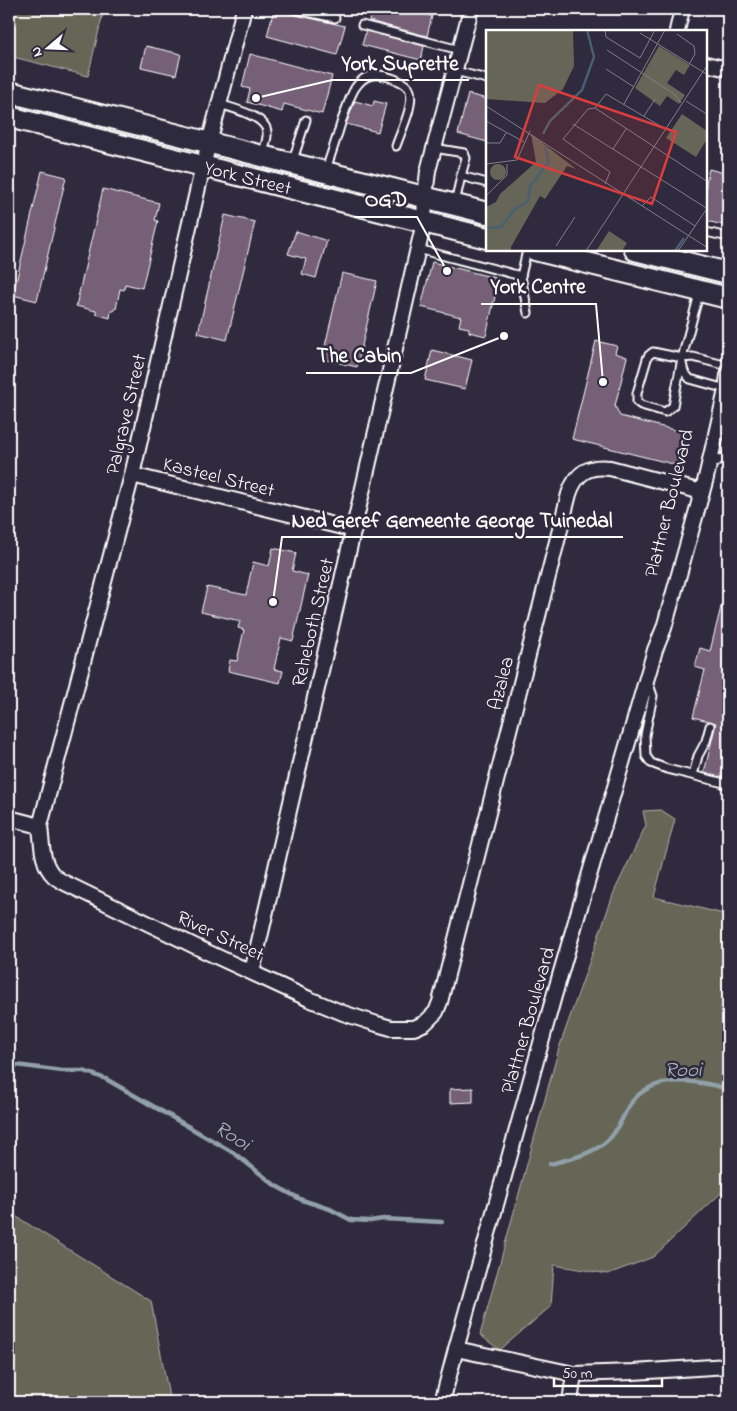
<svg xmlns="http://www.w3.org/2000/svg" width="737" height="1411" font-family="'Indie Flower',sans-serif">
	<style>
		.green { fill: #656657; stroke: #b2b2ab }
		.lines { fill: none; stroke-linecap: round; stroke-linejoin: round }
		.stream { stroke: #91a0a9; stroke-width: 4.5 }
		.building { fill: #766077; stroke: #fff }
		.lane-casing { stroke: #fff; stroke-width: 11 }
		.street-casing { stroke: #fff; stroke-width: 18 }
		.secondary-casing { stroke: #fff; stroke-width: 24 }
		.lane { stroke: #2f2a3d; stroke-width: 7 }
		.street { stroke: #2f2a3d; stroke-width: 14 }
		.secondary { stroke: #2f2a3d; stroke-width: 20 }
		.labels { text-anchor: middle; stroke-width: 5; stroke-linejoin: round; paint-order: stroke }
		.street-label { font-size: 20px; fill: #fff; stroke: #2f2a3d }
		.water-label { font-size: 21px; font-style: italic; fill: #adb8bf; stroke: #2f2a3d }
		.inset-river { fill: none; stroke: #486170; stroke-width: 2.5 }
		.inset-road { fill: none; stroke: #827f8b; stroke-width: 1 }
		.view { fill: #da3e3e; fill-opacity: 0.15; stroke: #da3e3e; stroke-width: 2.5 }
		.inset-edge { fill: none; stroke: #fff; stroke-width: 2.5 }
		.leader { fill: none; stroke: #fff; stroke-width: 2 }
		.callout-dot { fill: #fff; stroke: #2f2a3d; stroke-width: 2 }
		.callout-label { font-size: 21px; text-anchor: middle; font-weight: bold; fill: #fff; stroke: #2f2a3d; stroke-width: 5; stroke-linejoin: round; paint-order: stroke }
	</style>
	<rect width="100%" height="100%" fill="#2f2a3d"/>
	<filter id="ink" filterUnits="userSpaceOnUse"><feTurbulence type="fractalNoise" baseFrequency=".02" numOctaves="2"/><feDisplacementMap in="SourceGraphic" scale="10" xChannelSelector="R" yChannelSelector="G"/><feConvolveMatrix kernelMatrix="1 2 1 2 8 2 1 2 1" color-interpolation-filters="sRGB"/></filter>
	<g filter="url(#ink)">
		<g class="green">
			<polygon points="9,9 104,9 88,76 9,56"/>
			<polygon points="661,810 675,819 654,897 728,915 728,1197 721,1193 653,1257 608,1274 554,1265 551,1306 500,1350 480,1335 559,1048 614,892 646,825 643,811"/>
			<polygon points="9,1212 151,1301 170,1402 9,1402"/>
		</g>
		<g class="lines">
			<g class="stream">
				<polyline points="9,1064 62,1071 84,1071 106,1079 234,1153 276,1186 302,1200 330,1209 351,1220 370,1221 383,1219 442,1222"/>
				<path d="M550,1164C570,1159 594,1154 609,1139C620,1128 623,1114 631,1103C653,1073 698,1080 728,1089"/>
			</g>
		</g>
		<g class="building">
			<polygon points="274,9 280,9 288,11 292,14 345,26 337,55 267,36"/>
			<polygon points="372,9 404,9 432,16 427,36 369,21"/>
			<polygon points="366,31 424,46 421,60 362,45"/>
			<polygon points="146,46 181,54 176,75 141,67"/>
			<polygon points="250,54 332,76 322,114 284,104 282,112 247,102 250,89 242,87"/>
			<polygon points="468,94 487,99 487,142 458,134"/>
			<polygon points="355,101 373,106 374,101 386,104 378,132 346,124"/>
			<polygon points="709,169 728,174 728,226 706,221 706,182"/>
			<polygon points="42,171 66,177 37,301 13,295"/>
			<polygon points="103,189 159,203 155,220 158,221 142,288 125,284 124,290 120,289 116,309 114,309 114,311 111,311 110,318 96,314 96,311 76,306"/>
			<polygon points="225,215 255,222 227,340 198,333"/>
			<polygon points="296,231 327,241 316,278 302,274 306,259 288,254"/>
			<polygon points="432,262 499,279 486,336 469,332 469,328 459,326 461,317 421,307"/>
			<polygon points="342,273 377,281 357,367 322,359"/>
			<polygon points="596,341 617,346 615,353 627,357 615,406 620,416 686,433 677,465 572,439"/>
			<polygon points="432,350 472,360 465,389 425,380"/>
			<polygon points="273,548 296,553 292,571 308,575 293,641 281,638 274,669 283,671 280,683 228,671 230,660 237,661 244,630 238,628 240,621 201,612 207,587 246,595 253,562 269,566"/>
			<polygon points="724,595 728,596 728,779 704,773 716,723 693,717 705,670 695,667 700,648 710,651"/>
			<polygon points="473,1088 473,1102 450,1103 450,1089"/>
		</g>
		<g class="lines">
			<defs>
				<g id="lane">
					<polyline points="293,9 335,18"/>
					<polyline points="362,25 460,50"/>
					<polyline points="455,71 487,79"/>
					<path d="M219,104C232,108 266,116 267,132C268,139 264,149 262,155"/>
					<polyline points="434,148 464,153 466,158 461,176"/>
					<polyline points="292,163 306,120"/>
					<path d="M325,172C331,155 337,137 342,120C346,110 349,98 355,88C359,82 365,76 373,75C383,74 407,81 410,91C414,106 401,131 396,146"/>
					<polyline points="455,203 461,176 487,183"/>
					<polyline points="706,232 728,237"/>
					<polyline points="418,249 521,276"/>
					<polyline points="527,250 521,276 528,313"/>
					<polyline points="699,294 682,358 673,406 665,412 641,405 637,402 637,393 647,359 648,356 653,352 682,358 693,357 728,366"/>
					<polyline points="682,363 684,372 690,379 726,389"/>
					<polyline points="709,467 722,458 728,456"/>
					<polyline points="648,681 653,696 645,735 646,756 651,763 667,769 728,784"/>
					<polyline points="693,775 698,756 706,741 710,726"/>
				</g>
				<g id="street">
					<path d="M244,9L203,166L132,475L40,826C42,842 41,864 54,876C57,879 61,881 65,883L207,952L309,999L343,1013L377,1024L391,1028H414L425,1023L436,1012L440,1002L569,494C576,473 588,465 610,468L702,492"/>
					<polyline points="677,31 682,9"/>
					<polyline points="706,64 728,69"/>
					<polyline points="132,475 354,530"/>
					<polyline points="9,818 40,826"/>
					<polyline points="252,972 424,222 425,197 428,171 471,9"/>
					<polyline points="456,1349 574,1374 633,1372 728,1366"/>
					<polyline points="442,1402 456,1349 554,996 655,650 664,628 706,478 726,390 728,375"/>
					<polyline points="570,1402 574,1374"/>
				</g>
				<g id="secondary">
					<polyline points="9,92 487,213"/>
					<polyline points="9,117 487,238"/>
					<polyline points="535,250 728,298"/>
					<polyline points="635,250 728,273"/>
				</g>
			</defs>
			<use href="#lane" class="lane-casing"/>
			<use href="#street" class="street-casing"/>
			<use href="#secondary" class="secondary-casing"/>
			<use href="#lane" class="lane"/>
			<use href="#street" class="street"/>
			<use href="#secondary" class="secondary"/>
		</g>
	</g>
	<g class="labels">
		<g class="street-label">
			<text transform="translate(248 177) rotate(14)" y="7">York Street</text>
			<text transform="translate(125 414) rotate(-77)" y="7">Palgrave Street</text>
			<text transform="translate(219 476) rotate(14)" y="7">Kasteel Street</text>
			<text transform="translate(668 503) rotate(-76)" y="7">Plattner Boulevard</text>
			<text transform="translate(312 622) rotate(-77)" y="7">Reheboth Street</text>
			<text transform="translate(500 683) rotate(-76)" y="7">Azalea</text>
			<text transform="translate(221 935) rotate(25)" y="7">River Street</text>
			<text transform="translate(527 1020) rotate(-74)" y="7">Plattner Boulevard</text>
		</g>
		<g class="water-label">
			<text x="683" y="1076">Rooi</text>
			<text transform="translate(233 1135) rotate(33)" y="7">Rooi</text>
		</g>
	</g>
	<g transform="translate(486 30)">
		<rect width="221" height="221" fill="#2f2a3d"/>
		<path d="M0,0H87L88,36L77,59L59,73L0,69ZM173,16L204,35L198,45L190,40L181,53L199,65L193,74L181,66L174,76L149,58ZM196,84L221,101V109L210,127L180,108ZM45,104L90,139L81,136L59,169L54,166L25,217V221H0V177L10,172L14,164L50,132ZM4 142a8 8 0 1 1 16 0a8 8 0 1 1-16 0ZM123,201L141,213L136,221H110Z" fill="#656657"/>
		<path class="inset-river" d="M57,104L64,91L96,60L108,27L101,0M0,198L15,197L28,180L42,171L44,156L63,132L59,117M189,221L198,208"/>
		<path class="inset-road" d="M119,0L120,7L154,28L169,0M154,3L222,45M191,4L208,16L209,24L204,33M121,20L188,64L195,73M120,39L148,57M200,71L222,85M138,74L179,0M0,76L222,218M109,78L222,152M109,78L102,79L77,109L124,142L119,154M109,78L120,64L181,100M158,86L169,69M0,91L38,112M87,94L222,179M0,113H14L20,103M127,119L140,99M0,134L31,130L44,101M0,166L21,145V134M156,176L165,167L209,196M70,216L89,187M100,221L222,34M192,221L222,177"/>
		<path class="view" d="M53,55L190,102L166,174L29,127Z"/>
		<rect width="221" height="221" class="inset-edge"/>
	</g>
	<path class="leader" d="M256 98L332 80H469M447 271L417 217H354M603 382L596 304H481M504 336L411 373H306M273 602L282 537H623"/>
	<g class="callout-dot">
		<circle cx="256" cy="98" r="5"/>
		<circle cx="447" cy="271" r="5"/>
		<circle cx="603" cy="382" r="5"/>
		<circle cx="504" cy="336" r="5"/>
		<circle cx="273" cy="602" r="5"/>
	</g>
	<g class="callout-label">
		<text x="400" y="70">York Suprette</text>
		<text x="386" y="206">OGD</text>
		<text x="538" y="293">York Centre</text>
		<text x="359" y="362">The Cabin</text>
		<text x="452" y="527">Ned Geref Gemeente George Tuinedal</text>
	</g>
	<rect width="737" height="1411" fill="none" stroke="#2f2a3d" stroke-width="30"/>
	<rect x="15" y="15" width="707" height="1381" fill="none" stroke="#fff" stroke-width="2" filter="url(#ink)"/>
	<g transform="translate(48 48) rotate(251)" stroke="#2f2a3d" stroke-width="4" paint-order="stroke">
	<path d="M0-4L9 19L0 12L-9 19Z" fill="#ffffff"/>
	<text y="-8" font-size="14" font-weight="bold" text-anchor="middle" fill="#ffffff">N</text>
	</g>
	<path d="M554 1378v8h108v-8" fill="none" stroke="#ffffff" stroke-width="2.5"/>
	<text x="562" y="1378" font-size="15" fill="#ffffff" stroke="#2f2a3d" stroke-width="4" paint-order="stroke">50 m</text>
</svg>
